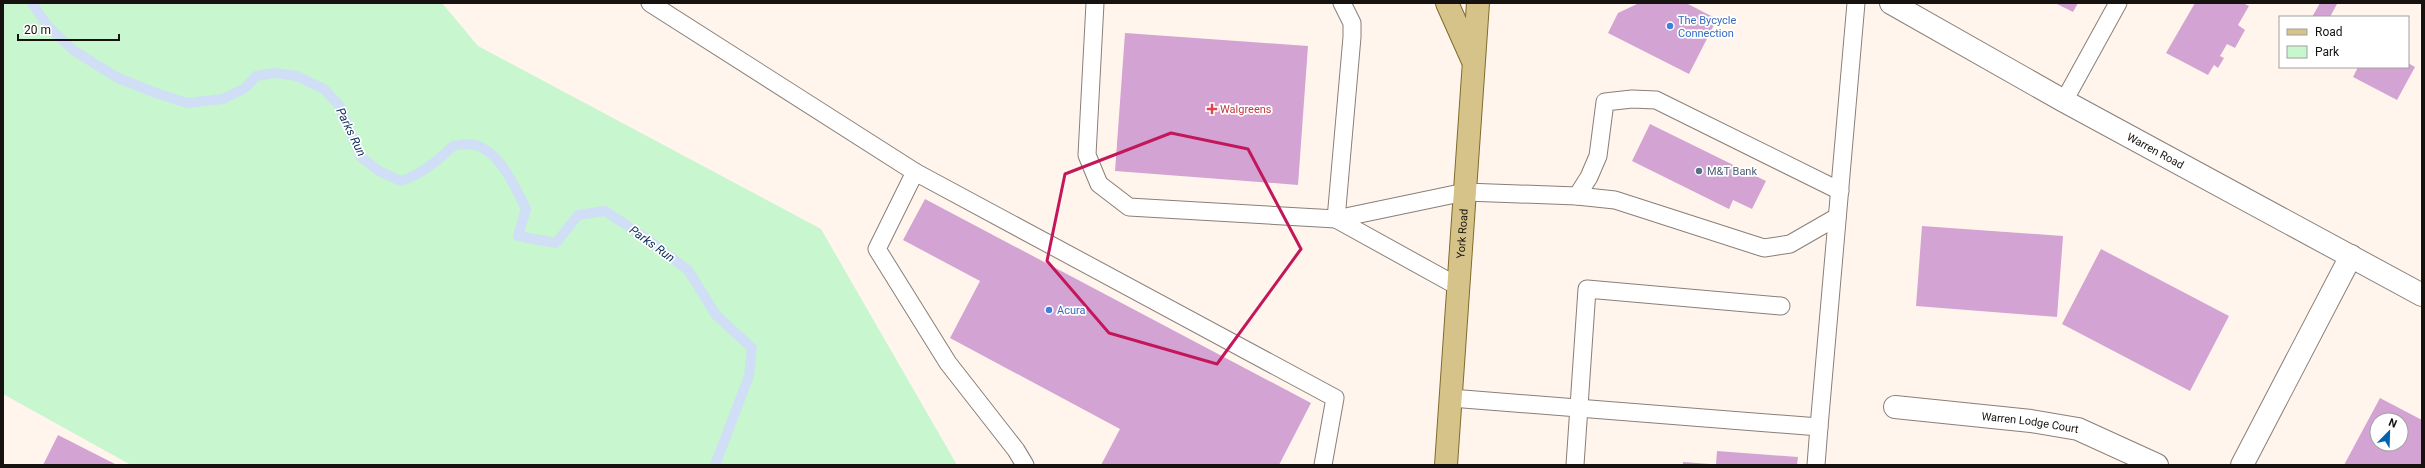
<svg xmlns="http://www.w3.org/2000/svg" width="2425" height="468" font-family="Roboto,sans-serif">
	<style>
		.green { fill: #c7f6cf }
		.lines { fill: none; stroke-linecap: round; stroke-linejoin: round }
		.stream { stroke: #d0dff5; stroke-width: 10 }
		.building { fill: #d3a4d3; fill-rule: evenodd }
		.service-casing { stroke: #887f78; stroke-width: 19 }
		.minor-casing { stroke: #887f78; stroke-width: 24 }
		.tertiary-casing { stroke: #887f78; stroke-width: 24 }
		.primary-casing { stroke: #816b2c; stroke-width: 24 }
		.service { stroke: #fff; stroke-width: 17 }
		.minor { stroke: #fff; stroke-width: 22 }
		.tertiary { stroke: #fff; stroke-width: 22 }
		.primary { stroke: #d6c38a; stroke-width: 22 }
		.marked { fill: none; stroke: #c2185b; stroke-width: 3; stroke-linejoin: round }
		.shop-dot { fill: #3f7fe0; stroke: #fff; stroke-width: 1.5 }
		.health-dot { fill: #e0444e; stroke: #fff; stroke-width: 1.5 }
		.service-dot { fill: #5c6f8a; stroke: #fff; stroke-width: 1.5 }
		.labels { text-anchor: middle; stroke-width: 3.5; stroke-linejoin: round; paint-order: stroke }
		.shop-label { font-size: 11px; fill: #366cbe; stroke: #fff; text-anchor: start }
		.health-label { font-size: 11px; fill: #be3a42; stroke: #fff; text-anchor: start }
		.street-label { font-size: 11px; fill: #15120f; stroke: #fff }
		.service-label { font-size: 11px; fill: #4e5e75; stroke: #fff; text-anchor: start }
		.water-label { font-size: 12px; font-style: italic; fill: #0a2e5b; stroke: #fff }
	</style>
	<rect width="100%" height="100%" fill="#fff5ed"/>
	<polygon class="green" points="3,3 442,3 478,46 821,229 957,465 131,465 3,394"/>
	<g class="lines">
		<path class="stream" d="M32,3L47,25L73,50L118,78L153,92L187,103L223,99L245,88L256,76L275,73L297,76L324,89L339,105L361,157L379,171L401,181C422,174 438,161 453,146C458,145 464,144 469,144C498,146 515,187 526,209L518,236L556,243L578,215L605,211L640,234L688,270L716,315L752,348L749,376L715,465"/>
	</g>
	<g class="building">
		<polygon points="1639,3 1686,3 1717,19 1689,74 1608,33 1618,13"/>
		<polygon points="2055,3 2078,3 2073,12"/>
		<polygon points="2195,3 2243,3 2249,6 2238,25 2245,30 2235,48 2227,44 2220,56 2224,58 2218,68 2214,65 2208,75 2166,53"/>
		<polygon points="2320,3 2337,4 2330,17 2312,17"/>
		<polygon points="1125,33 1308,46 1298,185 1115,171"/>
		<polygon points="2408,63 2415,67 2397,100 2353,77 2358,67 2408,67"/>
		<polygon points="1650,124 1766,181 1752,209 1733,200 1729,209 1632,161"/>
		<polygon points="925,199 1311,403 1279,465 1101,465 1120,429 950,338 980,281 903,240"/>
		<polygon points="1922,226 2063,236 2057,317 1916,306"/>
		<polygon points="2101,249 2229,316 2190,391 2062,324"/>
		<path d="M2380,398L2422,420V465H2344ZM2377,420H2401V444H2377Z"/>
		<polygon points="58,435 117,465 43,465"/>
		<polygon points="1717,451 1798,457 1797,465 1716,465"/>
		<polygon points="1683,462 1710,464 1710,465 1683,465"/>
	</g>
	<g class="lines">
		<defs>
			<g id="service">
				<polyline points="650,3 915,172"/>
				<polyline points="1095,3 1087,155 1099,184 1129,207 1336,219 1465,192 1577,196 1615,200 1764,248 1790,244 1837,217"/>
				<polyline points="2064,101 2118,3"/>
				<polyline points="1577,196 1589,177 1598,156 1605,102 1632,99 1656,100 1840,191"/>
				<polyline points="1336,219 1352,37 1352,23 1342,3"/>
				<polyline points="1336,219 1459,287"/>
				<polyline points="1451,398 1819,427 1816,465"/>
				<polyline points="1819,427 1856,3"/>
				<polyline points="1025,465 1016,450 948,363 877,249 915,172 1335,398 1323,465"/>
				<polyline points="1575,465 1587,289 1781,306"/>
			</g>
			<g id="minor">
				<path id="s1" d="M1895,407L2031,421L2078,429L2157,465"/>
				<polyline points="2242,465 2351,256"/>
			</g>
			<g id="tertiary">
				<path id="s2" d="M1891,3L2064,101L2422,295"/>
			</g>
			<g id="primary">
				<polyline points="1447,3 1472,59"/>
				<path id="s3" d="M1446,465L1478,3"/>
			</g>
		</defs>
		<use href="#service" class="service-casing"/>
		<use href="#minor" class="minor-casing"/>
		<use href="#tertiary" class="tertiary-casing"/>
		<use href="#primary" class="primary-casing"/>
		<use href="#service" class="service"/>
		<use href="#minor" class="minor"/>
		<use href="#tertiary" class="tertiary"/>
		<use href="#primary" class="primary"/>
	</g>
	<path class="marked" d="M1171,133L1248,149L1301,249L1217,364L1109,333L1047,261L1065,174Z"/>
	<g class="shop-dot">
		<circle cx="1670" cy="26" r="4"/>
		<circle cx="1049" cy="310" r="4"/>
	</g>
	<path class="health-dot" d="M1210 103h4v4h4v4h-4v4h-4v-4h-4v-4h4z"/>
	<circle class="service-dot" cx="1699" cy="171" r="4"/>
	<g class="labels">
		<g class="shop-label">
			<text x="1678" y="24">The Bycycle<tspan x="1678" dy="13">Connection</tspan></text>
			<text x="1057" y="314">Acura</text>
		</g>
		<g class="health-label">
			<text x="1220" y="113">Walgreens</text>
		</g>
		<g class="street-label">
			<text dy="4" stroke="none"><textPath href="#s2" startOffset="303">Warren Road</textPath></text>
			<text dy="4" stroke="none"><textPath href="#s3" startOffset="232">York Road</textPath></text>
			<text dy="4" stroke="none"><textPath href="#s1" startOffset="136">Warren Lodge Court</textPath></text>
		</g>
		<g class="service-label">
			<text x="1707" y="175">M&amp;T Bank</text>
		</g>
		<g class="water-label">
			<text transform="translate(351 132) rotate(64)" y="4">Parks Run</text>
			<text transform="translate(652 244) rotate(36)" y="4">Parks Run</text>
		</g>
	</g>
	<rect width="2425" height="468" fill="none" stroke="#15120f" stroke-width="8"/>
	<rect x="2279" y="16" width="130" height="52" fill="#ffffff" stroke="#a1a09f"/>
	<rect x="2287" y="29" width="20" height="6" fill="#d6c38a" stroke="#a1a09f"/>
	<text x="2315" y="36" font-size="12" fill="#15120f">Road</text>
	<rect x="2287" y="46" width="20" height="12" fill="#c7f6cf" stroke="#a1a09f"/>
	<text x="2315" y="56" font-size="12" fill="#15120f">Park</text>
	<g transform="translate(2389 432) rotate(23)"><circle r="19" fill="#ffffff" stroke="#a1a09f"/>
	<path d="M0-3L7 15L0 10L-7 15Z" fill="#0063af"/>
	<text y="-6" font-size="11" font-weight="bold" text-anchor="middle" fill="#15120f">N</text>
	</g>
	<path d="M18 34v6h101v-6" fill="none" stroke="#15120f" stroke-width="2"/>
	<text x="24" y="34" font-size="12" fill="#15120f" stroke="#ffffff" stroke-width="3" paint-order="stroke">20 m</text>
</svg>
